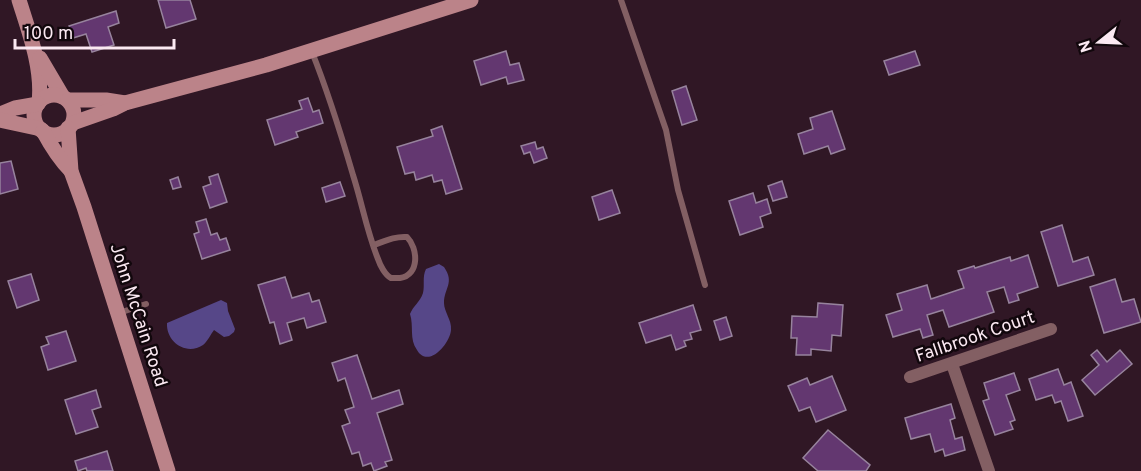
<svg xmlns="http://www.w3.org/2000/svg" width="1141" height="471" font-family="Overpass,sans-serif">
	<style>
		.water { fill: #564788 }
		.building { fill: #633770; stroke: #97839d; stroke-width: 1.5 }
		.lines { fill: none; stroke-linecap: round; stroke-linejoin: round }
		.lane { stroke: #835f63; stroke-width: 6 }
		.street { stroke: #835f63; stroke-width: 12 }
		.secondary { stroke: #bb8389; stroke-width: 15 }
		.labels { text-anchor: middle; stroke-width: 5; stroke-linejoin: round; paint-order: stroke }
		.street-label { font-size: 18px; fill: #fbe9f2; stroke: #11070c }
	</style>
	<rect width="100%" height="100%" fill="#301725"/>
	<g class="water">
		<path d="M439,264L444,267C455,283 444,288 444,303C444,312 452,320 451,330C450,344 428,369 417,350C409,339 414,326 410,314C413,306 420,302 423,293C425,285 422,277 426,269Z"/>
		<path d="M221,300L227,303L228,311L235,329L234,332L229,336L224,337L214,330C211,334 207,342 203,345C186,356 166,342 167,323Z"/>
	</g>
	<g class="building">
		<polygon points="158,0 190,0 196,19 166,28"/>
		<polygon points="116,11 119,23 108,27 114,45 92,52 86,34 73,38 69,26"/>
		<polygon points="506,51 510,65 519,63 524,80 508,84 506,77 481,85 474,61"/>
		<polygon points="915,51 920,65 889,75 884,61"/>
		<polygon points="686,86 697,120 682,125 672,91"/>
		<polygon points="308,98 313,112 319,110 323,123 296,132 298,137 275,145 267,120 302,109 299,101"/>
		<polygon points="832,111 845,149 831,154 828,146 804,154 798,134 813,129 810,118"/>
		<polygon points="442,126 462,189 446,194 442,180 434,182 432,175 416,180 414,172 405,174 397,147 433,136 431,130"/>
		<polygon points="535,142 537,149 543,147 547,158 534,163 530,152 524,154 521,146"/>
		<polygon points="11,161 18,189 0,194 0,163"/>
		<polygon points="218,174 227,202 210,208 203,187 211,184 209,177"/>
		<polygon points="178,177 181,187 173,189 170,180"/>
		<polygon points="782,181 787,197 773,201 768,186"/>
		<polygon points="340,182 345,196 326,202 322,188"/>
		<polygon points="612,190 620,213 599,220 592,197"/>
		<polygon points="753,193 756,203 767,199 771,213 760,217 763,227 740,235 729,201"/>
		<polygon points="206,219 211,235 217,233 220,240 226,238 230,250 202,259 194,234 199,232 196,222"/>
		<polygon points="1062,225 1073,262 1088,257 1094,275 1058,286 1041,232"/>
		<polygon points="1028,255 1038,287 1017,294 1019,300 1009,303 1004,287 987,292 994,312 949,327 943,310 927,315 933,335 923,338 920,329 893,337 886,315 902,310 897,294 927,285 931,299 964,288 958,271 974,266 975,268 1010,257 1011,261"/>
		<polygon points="31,274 39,300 17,308 8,281"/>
		<polygon points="285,277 292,298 309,293 312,302 319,300 326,322 307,328 304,318 287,323 292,340 280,344 274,322 270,323 258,285"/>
		<polygon points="1115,279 1122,302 1134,299 1141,322 1104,333 1090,287"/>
		<polygon points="818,303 843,305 841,336 832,335 831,351 811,349 811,355 796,355 797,338 791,338 792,316 817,317"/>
		<polygon points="693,305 701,330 690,333 692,339 684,341 686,346 676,350 671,335 646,343 639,323"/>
		<polygon points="726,317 732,336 720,340 714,321"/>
		<polygon points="66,331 76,361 48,370 41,347 49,344 46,337"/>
		<polygon points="1097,350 1107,362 1120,350 1132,364 1095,395 1082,380 1099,365 1091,355"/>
		<polygon points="357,355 372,399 399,390 403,404 377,413 392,460 385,462 387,466 374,471 371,463 363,466 359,452 352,454 342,426 350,423 345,410 354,407 345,378 338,381 332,363"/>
		<polygon points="1058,369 1064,385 1071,382 1083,416 1068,421 1061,401 1055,403 1052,395 1036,400 1029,379"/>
		<polygon points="1014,373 1020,390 1006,395 1015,420 1010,422 1013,429 995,435 983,401 989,399 984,383"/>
		<polygon points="832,376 846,410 816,422 810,407 799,411 788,386 807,378 810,385"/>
		<polygon points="96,390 101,407 92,410 98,427 76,434 65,400"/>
		<polygon points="951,404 955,418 950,420 955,439 962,437 965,450 945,456 943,449 935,452 930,434 911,439 905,418"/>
		<polygon points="828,430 870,465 866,471 818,471 803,458"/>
		<polygon points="107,451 113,471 87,471 86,468 78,471 75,461"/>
	</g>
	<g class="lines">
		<g class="lane">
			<polyline points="621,0 666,130 678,190 705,285"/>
			<path d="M312,52C328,92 341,134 353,175C362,203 367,232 378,259C380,265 385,275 391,278C392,278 400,278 400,278C420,275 418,248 407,237C395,236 385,241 374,245"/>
			<polyline points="119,313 146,304"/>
		</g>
		<g class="street">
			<polyline points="952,364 989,471"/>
			<polyline points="910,377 1051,329"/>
		</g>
		<g class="secondary">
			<path d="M19,0C29,32 43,69 39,102"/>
			<polyline points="40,58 63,97"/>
			<circle cx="54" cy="115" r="20"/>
			<polyline points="68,100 106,100 125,103"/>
			<polyline points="0,114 15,108 38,104"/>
			<polyline points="0,120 41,129"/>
			<polyline points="73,123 113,109 125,103 266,65 471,0"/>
			<polyline points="68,128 71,171 84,207 168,471"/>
			<path d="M43,131C51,146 59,159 71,171"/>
		</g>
	</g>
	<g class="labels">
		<g class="street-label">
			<text transform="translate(139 315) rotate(72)" y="6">John McCain Road</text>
			<text transform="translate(975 336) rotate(-19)" y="6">Fallbrook Court</text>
		</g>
	</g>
	<g transform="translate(1099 42) rotate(252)" stroke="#11070c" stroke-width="4.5" paint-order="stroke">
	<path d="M0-4.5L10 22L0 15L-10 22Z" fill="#fbe9f2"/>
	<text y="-9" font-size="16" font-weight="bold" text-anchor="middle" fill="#fbe9f2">N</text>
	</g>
	<path d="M15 39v9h159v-9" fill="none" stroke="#fbe9f2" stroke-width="3"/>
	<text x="24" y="39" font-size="18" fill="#fbe9f2" stroke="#11070c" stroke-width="4.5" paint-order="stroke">100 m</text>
</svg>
